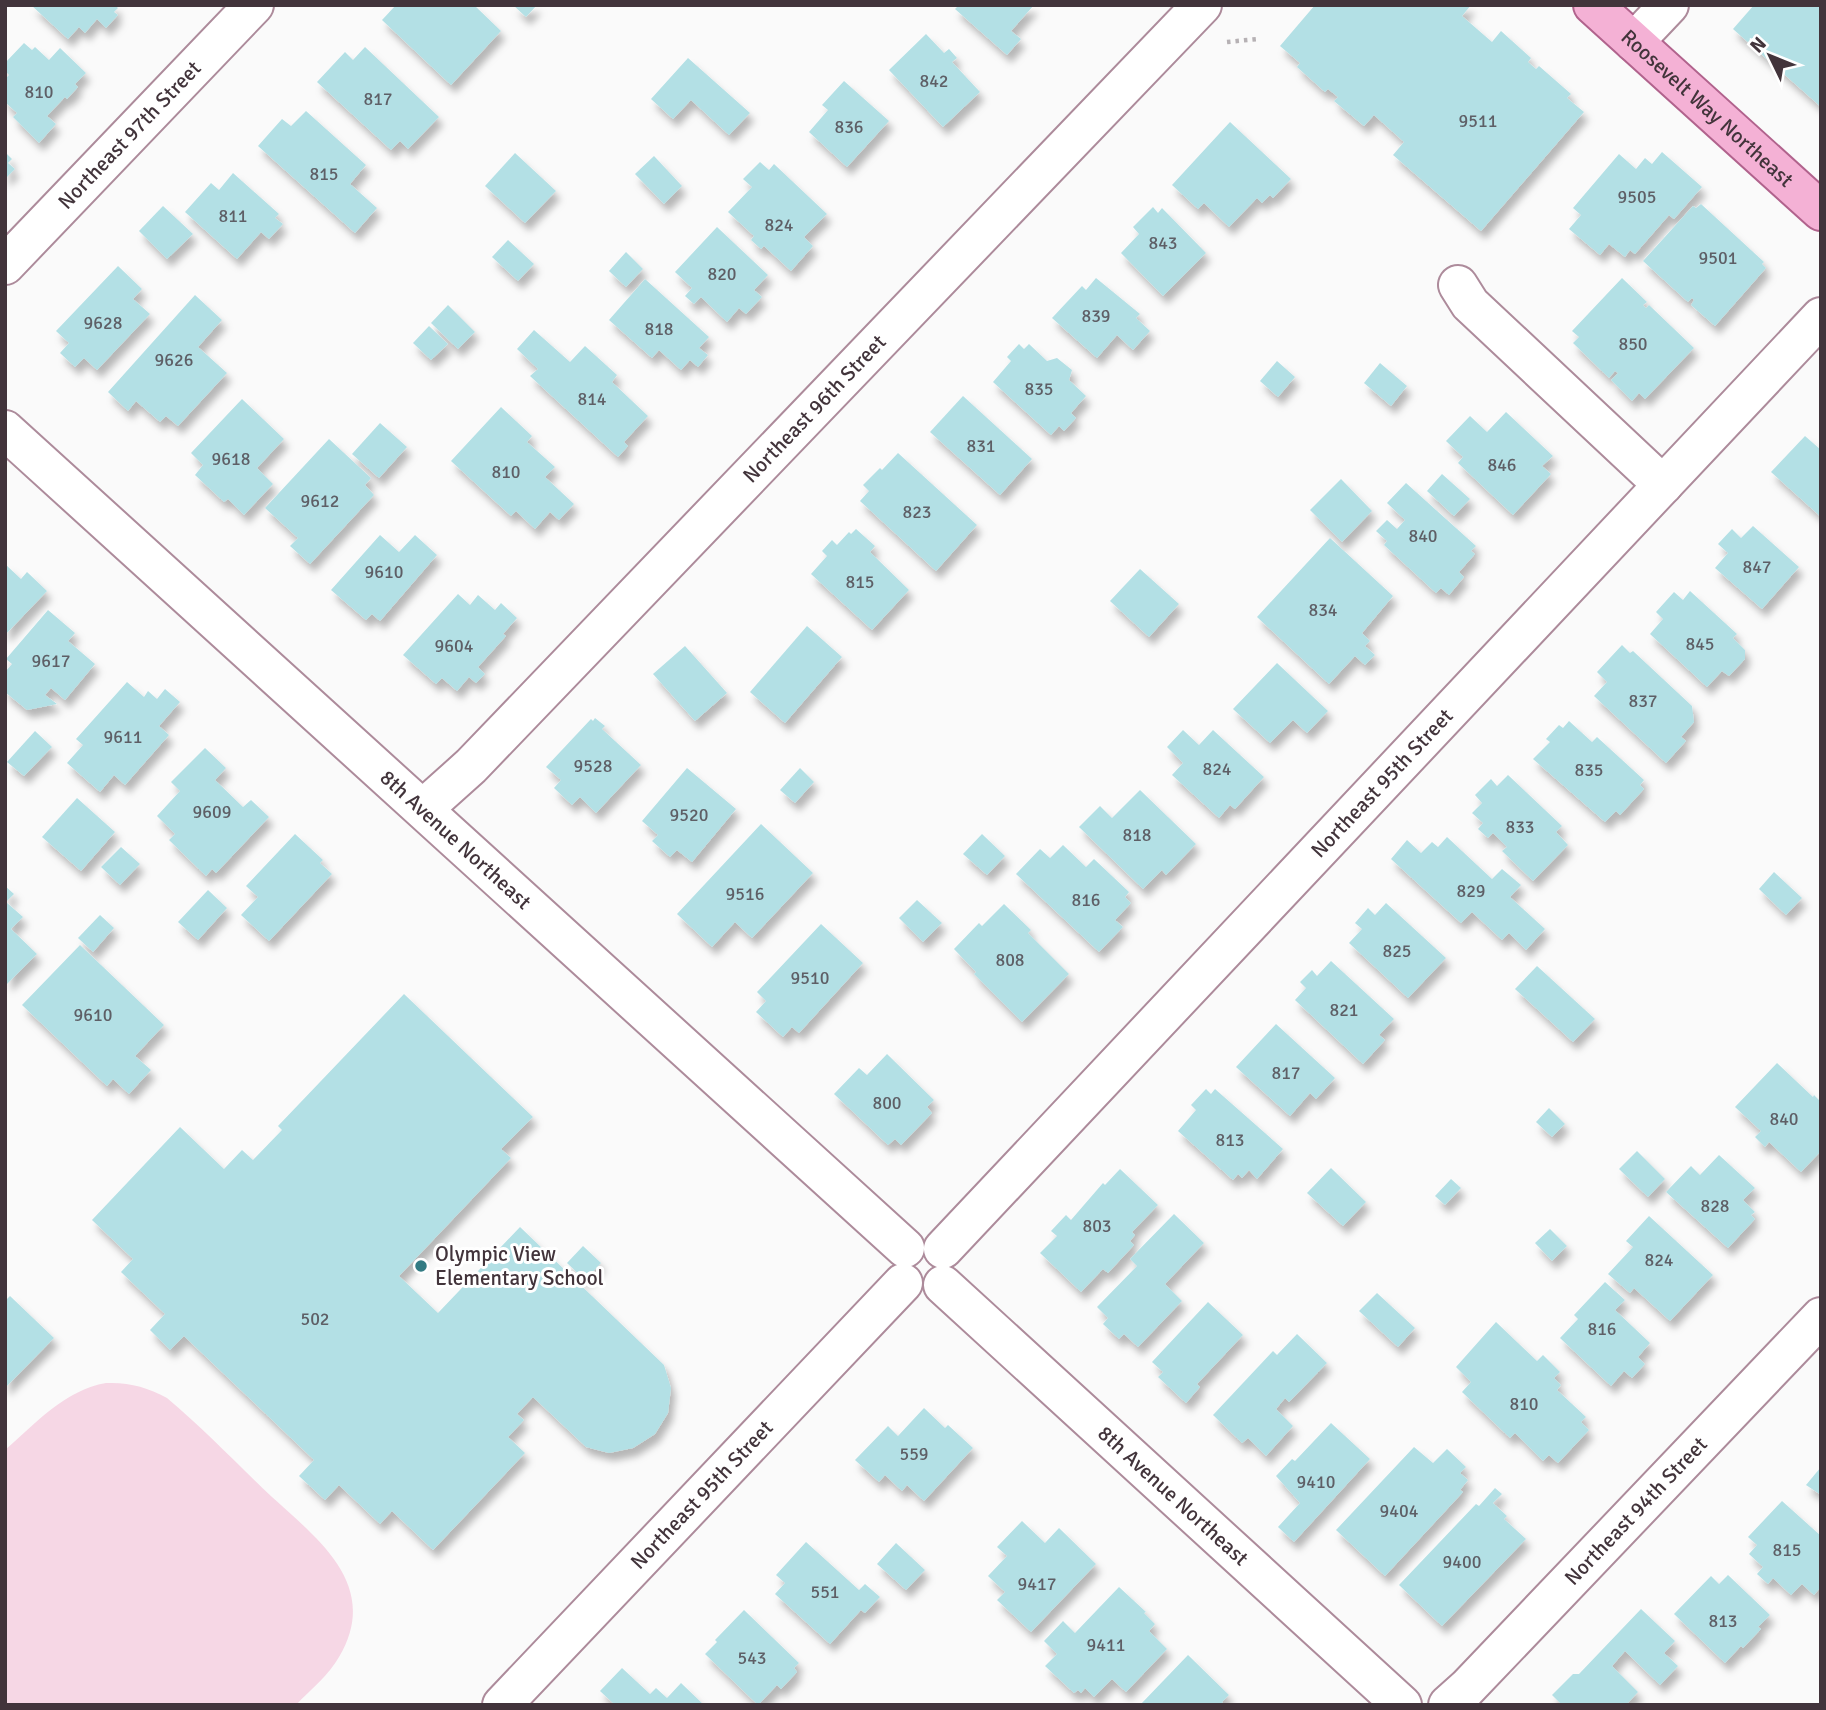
<svg xmlns="http://www.w3.org/2000/svg" width="1826" height="1710" font-family="Signika,sans-serif">
	<style>
		.green { fill: #f6d7e5 }
		.building { fill: #b3e0e5; filter: url(#shadow) }
		.lines { fill: none; stroke-linecap: round; stroke-linejoin: round }
		.minor-casing { stroke: #ad8b9b; stroke-width: 42 }
		.major-casing { stroke: #b1638d; stroke-width: 42 }
		.path { stroke: #b6b1b4; stroke-width: 4.5; stroke-dasharray: 3.5 5; stroke-linecap: butt }
		.minor { stroke: #fff; stroke-width: 38 }
		.major { stroke: #f4b1d5; stroke-width: 38 }
		.poi-dot { fill: #337b83; stroke: #fff; stroke-width: 2.5 }
		.labels { text-anchor: middle; stroke-width: 6; stroke-linejoin: round; paint-order: stroke }
		.number-label { font-size: 18px; fill: #5e5f66 }
		.street-label { font-size: 21px; fill: #42343b; stroke: #fff }
		.poi-label { font-size: 21px; fill: #42343b; stroke: #fff; text-anchor: start }
	</style>
	<defs>
		<filter id="shadow"><feDropShadow dx="4.5" dy="8" stdDeviation="3.5" flood-color="#0004"/></filter>
	</defs>
	<rect width="100%" height="100%" fill="#fafafa"/>
	<path class="green" d="M106,1383C129,1382 147,1387 167,1398C204,1429 237,1464 272,1497C319,1540 381,1586 339,1657C329,1675 310,1690 296,1705H5V1450C36,1423 65,1390 106,1383Z"/>
	<g class="building">
		<polygon points="31,5 115,5 118,8 114,12 118,15 106,28 97,19 85,33 79,27 68,39"/>
		<polygon points="396,5 474,5 501,31 451,85 382,20"/>
		<polygon points="513,5 537,5 526,17"/>
		<polygon points="959,5 1034,5 1011,31 1021,39 1007,55 955,9"/>
		<polygon points="1315,5 1471,5 1462,16 1492,42 1501,31 1531,58 1528,62 1536,69 1539,66 1571,94 1567,98 1584,112 1481,231 1393,155 1404,142 1374,115 1364,126 1334,101 1338,97 1328,89 1325,92 1297,67 1300,63 1280,46"/>
		<polygon points="1754,5 1821,5 1821,107 1733,29"/>
		<polygon points="926,34 944,53 949,49 957,58 952,62 980,92 943,127 889,70"/>
		<polygon points="24,43 32,50 35,47 49,60 60,48 86,73 75,84 78,87 67,99 65,97 47,116 56,124 39,143 13,117 17,113 5,102 5,79 9,75 5,71 5,63"/>
		<polygon points="365,47 439,117 408,149 400,141 391,150 317,82 345,52 353,60"/>
		<polygon points="688,58 750,113 729,135 691,100 673,119 651,99"/>
		<polygon points="844,81 889,121 847,167 809,132 828,110 822,105"/>
		<polygon points="306,111 366,165 350,184 377,208 355,233 258,146 282,119 291,126"/>
		<polygon points="1230,122 1291,179 1273,198 1270,195 1262,203 1257,198 1229,227 1204,203 1198,209 1172,185"/>
		<polygon points="5,152 12,159 8,163 15,169 5,179"/>
		<polygon points="1662,152 1702,187 1674,219 1669,215 1635,254 1630,250 1625,257 1609,244 1600,255 1569,229 1581,215 1573,208 1619,154 1636,169 1645,158 1652,164"/>
		<polygon points="515,153 556,191 525,223 485,186"/>
		<polygon points="654,156 682,186 664,204 635,174"/>
		<polygon points="760,162 769,170 774,164 827,214 804,237 813,246 791,271 764,246 761,249 751,240 754,236 728,212 752,187 743,179"/>
		<polygon points="233,173 279,214 275,218 283,224 269,239 261,232 237,259 185,212 211,183 219,190"/>
		<polygon points="1701,204 1764,262 1762,264 1766,268 1715,326 1691,305 1694,300 1692,298 1688,302 1643,261 1693,206 1696,208"/>
		<polygon points="163,206 193,234 167,259 139,231"/>
		<polygon points="1153,207 1158,213 1162,208 1206,253 1163,296 1121,253 1139,234 1133,227"/>
		<polygon points="717,227 768,275 754,290 762,297 746,314 739,308 727,322 701,297 694,304 685,296 692,288 675,272"/>
		<polygon points="508,240 534,264 518,281 492,257"/>
		<polygon points="626,252 643,269 626,287 609,271"/>
		<polygon points="118,266 142,289 133,299 150,314 97,370 84,358 75,367 60,353 69,343 56,331"/>
		<polygon points="1096,278 1140,314 1136,318 1150,331 1133,350 1117,335 1097,358 1052,318 1082,286 1086,290"/>
		<polygon points="1622,278 1647,302 1643,305 1646,308 1649,305 1694,348 1645,399 1639,393 1632,401 1611,380 1618,373 1615,371 1609,378 1573,343 1579,337 1572,331"/>
		<polygon points="645,279 709,337 699,348 708,355 698,367 690,360 681,370 659,350 652,358 609,320"/>
		<polygon points="195,295 222,320 198,347 227,373 178,426 166,416 160,422 136,401 128,411 108,392"/>
		<polygon points="448,305 475,332 458,349 431,323"/>
		<polygon points="429,326 448,344 431,360 413,343"/>
		<polygon points="534,330 570,362 585,346 617,375 612,382 648,416 624,442 628,446 618,457 530,376 538,369 517,349"/>
		<polygon points="1019,344 1024,349 1029,344 1047,361 1057,358 1072,370 1069,380 1086,396 1071,413 1076,418 1064,431 1059,426 1051,435 993,382 1011,361 1007,357"/>
		<polygon points="1277,361 1295,377 1278,397 1260,381"/>
		<polygon points="1380,363 1407,386 1391,406 1364,383"/>
		<polygon points="963,396 1032,459 1000,495 930,432"/>
		<polygon points="242,399 284,439 257,468 273,484 244,515 228,499 224,502 195,475 203,465 191,453"/>
		<polygon points="501,407 532,436 527,442 555,467 545,477 574,504 559,520 550,512 535,529 516,511 511,516 451,461"/>
		<polygon points="1506,412 1553,456 1542,466 1551,474 1513,515 1458,463 1463,457 1446,441 1470,416 1487,432"/>
		<polygon points="380,423 407,447 379,478 352,454"/>
		<polygon points="1805,436 1821,450 1821,517 1771,472"/>
		<polygon points="329,439 371,478 365,485 374,495 310,564 290,546 298,538 265,508"/>
		<polygon points="898,453 977,525 936,571 860,501 869,491 863,485 880,468 882,470"/>
		<polygon points="1442,474 1470,499 1454,516 1427,491"/>
		<polygon points="1341,479 1372,511 1342,542 1310,510"/>
		<polygon points="1406,483 1476,546 1471,551 1475,554 1459,572 1464,577 1449,595 1441,588 1436,593 1384,545 1387,541 1376,531 1387,520 1397,529 1405,520 1387,503"/>
		<polygon points="1753,526 1799,567 1762,609 1715,568 1728,553 1718,544 1732,529 1741,538"/>
		<polygon points="856,529 875,546 870,552 909,590 872,630 811,574 827,556 822,551 832,540 837,545 849,532 851,534"/>
		<polygon points="380,535 399,552 415,535 437,555 380,621 372,614 366,620 331,590"/>
		<polygon points="1330,538 1393,596 1362,633 1370,641 1365,646 1375,655 1365,665 1355,656 1329,684 1257,617"/>
		<polygon points="5,564 21,579 27,572 47,591 5,635"/>
		<polygon points="1140,569 1179,604 1149,637 1110,601"/>
		<polygon points="1690,591 1737,634 1733,638 1745,650 1745,659 1729,676 1722,671 1707,687 1650,634 1663,619 1656,612 1674,592 1683,600"/>
		<polygon points="458,594 470,605 478,595 495,610 501,603 517,618 503,634 506,636 478,667 485,674 476,683 469,677 457,691 442,678 436,684 403,655"/>
		<polygon points="48,610 75,633 68,641 95,664 65,700 51,688 45,695 57,704 27,710 5,692 5,672 12,664 6,659"/>
		<polygon points="807,626 842,657 785,723 750,692"/>
		<polygon points="1622,645 1630,653 1633,651 1692,706 1694,722 1681,737 1686,741 1666,763 1594,696 1607,682 1597,672"/>
		<polygon points="685,646 727,693 695,721 653,674"/>
		<polygon points="1277,663 1328,711 1307,733 1293,720 1270,743 1233,709"/>
		<polygon points="127,682 144,697 148,691 157,699 165,689 180,702 159,726 169,735 125,785 114,775 100,792 67,763 83,745 76,739"/>
		<polygon points="595,718 605,726 602,729 641,765 596,813 580,797 572,805 554,788 561,780 546,767 591,719 593,721"/>
		<polygon points="1569,721 1592,742 1597,737 1644,780 1640,785 1644,789 1620,815 1616,811 1605,822 1533,759 1550,742 1546,739 1559,725 1563,728"/>
		<polygon points="1183,730 1199,745 1213,730 1264,777 1235,809 1230,805 1219,818 1172,775 1183,763 1167,747"/>
		<polygon points="35,731 52,747 24,776 7,762"/>
		<polygon points="205,748 226,768 215,780 243,807 251,800 269,817 216,873 212,869 206,876 169,840 175,834 157,816 180,791 171,782"/>
		<polygon points="687,768 736,809 692,862 677,850 670,857 652,841 658,835 642,821"/>
		<polygon points="800,768 814,782 795,803 780,790"/>
		<polygon points="1508,775 1562,826 1556,832 1568,845 1533,881 1502,851 1507,847 1493,833 1488,838 1478,829 1483,823 1472,813 1482,803 1475,795 1491,779 1497,786"/>
		<polygon points="1140,790 1196,844 1166,875 1162,870 1143,889 1079,827 1100,806 1112,818"/>
		<polygon points="77,798 115,832 81,871 42,837"/>
		<polygon points="761,824 813,873 752,938 735,922 712,947 677,914"/>
		<polygon points="295,834 323,860 320,863 332,874 269,941 241,915 258,897 246,886"/>
		<polygon points="982,834 1005,856 987,875 963,854"/>
		<polygon points="1447,837 1492,879 1502,869 1521,885 1510,897 1545,929 1526,950 1509,933 1502,940 1472,912 1461,923 1391,859 1407,840 1421,853 1432,842 1438,847"/>
		<polygon points="1063,845 1086,867 1094,859 1129,892 1125,897 1131,903 1115,920 1123,927 1099,952 1016,874 1040,849 1050,858"/>
		<polygon points="121,847 140,864 120,885 101,867"/>
		<polygon points="1774,872 1802,898 1786,915 1759,889"/>
		<polygon points="5,886 14,894 6,902 23,917 11,929 37,954 7,984"/>
		<polygon points="208,890 227,908 198,940 178,922"/>
		<polygon points="917,900 942,923 923,942 899,918"/>
		<polygon points="1386,903 1446,958 1408,998 1349,943 1362,929 1355,923 1368,908 1375,915"/>
		<polygon points="1004,904 1031,930 1028,933 1069,974 1022,1022 974,974 976,972 954,949 979,923 982,926"/>
		<polygon points="100,915 114,928 93,952 78,938"/>
		<polygon points="821,924 863,963 799,1033 792,1027 783,1037 756,1012 766,1001 757,992"/>
		<polygon points="80,945 164,1025 135,1056 151,1070 129,1094 113,1079 107,1086 22,1005"/>
		<polygon points="1331,961 1394,1019 1379,1035 1385,1040 1363,1064 1295,1000 1306,988 1300,982 1312,970 1317,976"/>
		<polygon points="1537,966 1595,1019 1573,1042 1515,989"/>
		<polygon points="404,994 533,1117 501,1149 511,1158 399,1276 438,1313 520,1227 664,1365 671,1388 668,1413 655,1434 633,1448 609,1453 586,1447 533,1397 517,1414 524,1420 508,1437 525,1453 433,1550 392,1511 380,1524 339,1485 325,1500 299,1476 314,1460 184,1336 170,1350 150,1330 165,1314 121,1272 133,1259 92,1220 180,1127 224,1169 242,1150 253,1160 282,1130 278,1126"/>
		<polygon points="1276,1024 1335,1078 1316,1099 1310,1093 1290,1116 1236,1067"/>
		<polygon points="887,1054 934,1100 927,1107 932,1113 901,1145 895,1139 888,1145 834,1094 859,1068 867,1075"/>
		<polygon points="1777,1063 1813,1097 1814,1095 1821,1102 1821,1151 1801,1172 1769,1142 1765,1147 1755,1137 1761,1131 1735,1107"/>
		<polygon points="1206,1089 1211,1094 1215,1089 1283,1149 1257,1179 1249,1170 1242,1178 1238,1174 1233,1180 1178,1131 1196,1110 1191,1105"/>
		<polygon points="1549,1108 1565,1124 1552,1137 1536,1122"/>
		<polygon points="1637,1151 1665,1179 1648,1197 1619,1169"/>
		<polygon points="1719,1155 1755,1188 1743,1200 1755,1212 1751,1215 1755,1219 1728,1248 1666,1192 1691,1166 1700,1175"/>
		<polygon points="1331,1168 1366,1202 1343,1226 1307,1193"/>
		<polygon points="1120,1169 1158,1205 1132,1232 1135,1235 1130,1241 1134,1245 1108,1273 1103,1269 1081,1292 1040,1253 1057,1236 1051,1231 1066,1215 1071,1220 1103,1183 1105,1185"/>
		<polygon points="1451,1179 1461,1188 1445,1205 1435,1196"/>
		<polygon points="1174,1214 1204,1243 1165,1284 1182,1301 1138,1347 1124,1334 1119,1339 1103,1324 1108,1318 1097,1307 1137,1266 1130,1259"/>
		<polygon points="1649,1216 1713,1275 1670,1321 1634,1288 1630,1293 1608,1274 1633,1247 1626,1241"/>
		<polygon points="1550,1229 1567,1246 1552,1261 1535,1243"/>
		<polygon points="583,1246 601,1263 585,1280 567,1263"/>
		<polygon points="1605,1282 1625,1300 1615,1310 1650,1343 1638,1357 1645,1364 1632,1378 1624,1371 1611,1386 1560,1338 1578,1319 1574,1315"/>
		<polygon points="1377,1293 1415,1328 1398,1347 1359,1311"/>
		<polygon points="10,1296 54,1338 5,1388 5,1301"/>
		<polygon points="1208,1302 1243,1335 1197,1384 1200,1387 1186,1403 1158,1377 1163,1372 1152,1362"/>
		<polygon points="1496,1322 1537,1361 1543,1355 1560,1372 1554,1378 1561,1385 1557,1390 1586,1417 1581,1422 1589,1430 1558,1463 1549,1455 1543,1461 1515,1433 1510,1438 1462,1392 1471,1382 1456,1367"/>
		<polygon points="1297,1334 1327,1363 1289,1402 1285,1398 1276,1409 1293,1426 1266,1456 1248,1438 1242,1443 1213,1415 1273,1351 1277,1355"/>
		<polygon points="924,1408 945,1428 948,1425 973,1448 924,1501 907,1485 902,1491 885,1475 879,1482 855,1460 888,1426 898,1436"/>
		<polygon points="1331,1423 1370,1459 1294,1542 1278,1527 1300,1503 1276,1476 1292,1459 1295,1461"/>
		<polygon points="1414,1447 1433,1463 1447,1449 1466,1467 1460,1473 1468,1480 1460,1490 1463,1492 1385,1576 1336,1530"/>
		<polygon points="1821,1467 1821,1495 1806,1485"/>
		<polygon points="1495,1488 1502,1494 1493,1503 1507,1516 1504,1519 1526,1539 1442,1626 1399,1585 1476,1504 1479,1506"/>
		<polygon points="1782,1501 1821,1536 1821,1591 1819,1589 1814,1595 1802,1584 1791,1595 1773,1578 1768,1584 1757,1574 1763,1567 1749,1554 1757,1545 1748,1537"/>
		<polygon points="1022,1521 1045,1543 1059,1528 1096,1564 1031,1632 997,1600 1005,1592 988,1576 1007,1556 997,1547"/>
		<polygon points="806,1542 859,1590 865,1584 880,1597 865,1613 861,1610 830,1644 775,1594 785,1583 776,1575"/>
		<polygon points="896,1543 925,1570 906,1590 877,1564"/>
		<polygon points="1728,1575 1770,1615 1758,1627 1761,1629 1743,1648 1741,1646 1725,1663 1674,1614 1711,1576 1719,1584"/>
		<polygon points="1119,1587 1146,1612 1144,1613 1155,1624 1149,1631 1167,1649 1126,1692 1112,1679 1094,1697 1085,1688 1081,1693 1078,1690 1074,1693 1045,1666 1057,1654 1044,1641 1063,1621 1075,1633"/>
		<polygon points="1641,1609 1675,1641 1664,1653 1678,1666 1660,1685 1625,1651 1612,1666 1638,1692 1626,1705 1558,1705 1560,1703 1552,1695 1573,1674 1579,1674"/>
		<polygon points="744,1610 799,1663 794,1668 797,1672 781,1689 777,1685 758,1705 705,1654 717,1642 715,1640"/>
		<polygon points="1188,1655 1229,1695 1222,1702 1225,1705 1140,1705"/>
		<polygon points="622,1668 650,1694 656,1688 667,1698 681,1683 704,1705 615,1705 600,1691"/>
	</g>
	<g class="lines">
		<defs>
			<g id="minor">
				<polyline points="1634,42 1669,5"/>
				<path id="s1" d="M5,265L254,5"/>
				<polyline points="1458,285 1470,304 1663,485"/>
				<path id="s2" d="M5,430L905,1248"/>
				<path id="s3" d="M423,809L471,766L1202,5"/>
				<path id="s4" d="M943,1249L1821,317"/>
				<path id="s5" d="M943,1285L1402,1705"/>
				<path id="s6" d="M502,1705L903,1283"/>
				<path id="s7" d="M1448,1705L1467,1688L1821,1317"/>
			</g>
			<g id="major">
				<path id="s8" d="M1593,5L1821,211"/>
			</g>
		</defs>
		<use href="#minor" class="minor-casing"/>
		<use href="#major" class="major-casing"/>
		<polyline class="path" points="1227,42 1258,39"/>
		<use href="#minor" class="minor"/>
		<use href="#major" class="major"/>
	</g>
	<circle class="poi-dot" cx="421" cy="1266" r="7"/>
	<g class="labels">
		<g class="number-label">
			<text x="934" y="87">842</text>
			<text x="39" y="98">810</text>
			<text x="378" y="105">817</text>
			<text x="1478" y="127">9511</text>
			<text x="849" y="133">836</text>
			<text x="324" y="180">815</text>
			<text x="1637" y="203">9505</text>
			<text x="233" y="222">811</text>
			<text x="779" y="231">824</text>
			<text x="1163" y="249">843</text>
			<text x="1718" y="264">9501</text>
			<text x="722" y="280">820</text>
			<text x="1096" y="322">839</text>
			<text x="103" y="329">9628</text>
			<text x="659" y="335">818</text>
			<text x="1633" y="350">850</text>
			<text x="174" y="366">9626</text>
			<text x="1039" y="395">835</text>
			<text x="592" y="405">814</text>
			<text x="981" y="452">831</text>
			<text x="231" y="465">9618</text>
			<text x="1502" y="471">846</text>
			<text x="506" y="478">810</text>
			<text x="320" y="507">9612</text>
			<text x="917" y="518">823</text>
			<text x="1423" y="542">840</text>
			<text x="1757" y="573">847</text>
			<text x="384" y="578">9610</text>
			<text x="860" y="588">815</text>
			<text x="1323" y="616">834</text>
			<text x="1700" y="650">845</text>
			<text x="454" y="652">9604</text>
			<text x="51" y="667">9617</text>
			<text x="1643" y="707">837</text>
			<text x="123" y="743">9611</text>
			<text x="593" y="772">9528</text>
			<text x="1217" y="775">824</text>
			<text x="1589" y="776">835</text>
			<text x="212" y="818">9609</text>
			<text x="689" y="821">9520</text>
			<text x="1520" y="833">833</text>
			<text x="1137" y="841">818</text>
			<text x="1471" y="897">829</text>
			<text x="745" y="900">9516</text>
			<text x="1086" y="906">816</text>
			<text x="1397" y="957">825</text>
			<text x="1010" y="966">808</text>
			<text x="810" y="984">9510</text>
			<text x="1344" y="1016">821</text>
			<text x="93" y="1021">9610</text>
			<text x="1286" y="1079">817</text>
			<text x="887" y="1109">800</text>
			<text x="1784" y="1125">840</text>
			<text x="1230" y="1146">813</text>
			<text x="1715" y="1212">828</text>
			<text x="1097" y="1232">803</text>
			<text x="1659" y="1266">824</text>
			<text x="315" y="1325">502</text>
			<text x="1602" y="1335">816</text>
			<text x="1524" y="1410">810</text>
			<text x="914" y="1460">559</text>
			<text x="1316" y="1488">9410</text>
			<text x="1399" y="1517">9404</text>
			<text x="1787" y="1556">815</text>
			<text x="1462" y="1568">9400</text>
			<text x="1037" y="1590">9417</text>
			<text x="825" y="1598">551</text>
			<text x="1723" y="1627">813</text>
			<text x="1106" y="1651">9411</text>
			<text x="752" y="1664">543</text>
		</g>
		<g class="street-label">
			<text dy="7" stroke="none"><textPath href="#s8" startOffset="154">Roosevelt Way Northeast</textPath></text>
			<text dy="7" stroke="none"><textPath href="#s1" startOffset="180">Northeast 97th Street</textPath></text>
			<text dy="7" stroke="none"><textPath href="#s3" startOffset="560">Northeast 96th Street</textPath></text>
			<text dy="7" stroke="none"><textPath href="#s4" startOffset="640">Northeast 95th Street</textPath></text>
			<text dy="7" stroke="none"><textPath href="#s2" startOffset="609">8th Avenue Northeast</textPath></text>
			<text dy="7" stroke="none"><textPath href="#s6" startOffset="290">Northeast 95th Street</textPath></text>
			<text dy="7" stroke="none"><textPath href="#s5" startOffset="312">8th Avenue Northeast</textPath></text>
			<text dy="7" stroke="none"><textPath href="#s7" startOffset="270">Northeast 94th Street</textPath></text>
		</g>
		<g class="poi-label">
			<text x="435" y="1261">Olympic View<tspan x="435" dy="24">Elementary School</tspan></text>
		</g>
	</g>
	<rect width="1826" height="1710" fill="none" stroke="#42343b" stroke-width="14"/>
	<g transform="translate(1770 56) rotate(313)" stroke="#ffffff" stroke-width="5" paint-order="stroke">
	<path d="M0-5L12 26L0 18L-12 26Z" fill="#42343b"/>
	<text y="-10" font-size="19" font-weight="bold" text-anchor="middle" fill="#42343b">N</text>
	</g>
</svg>
